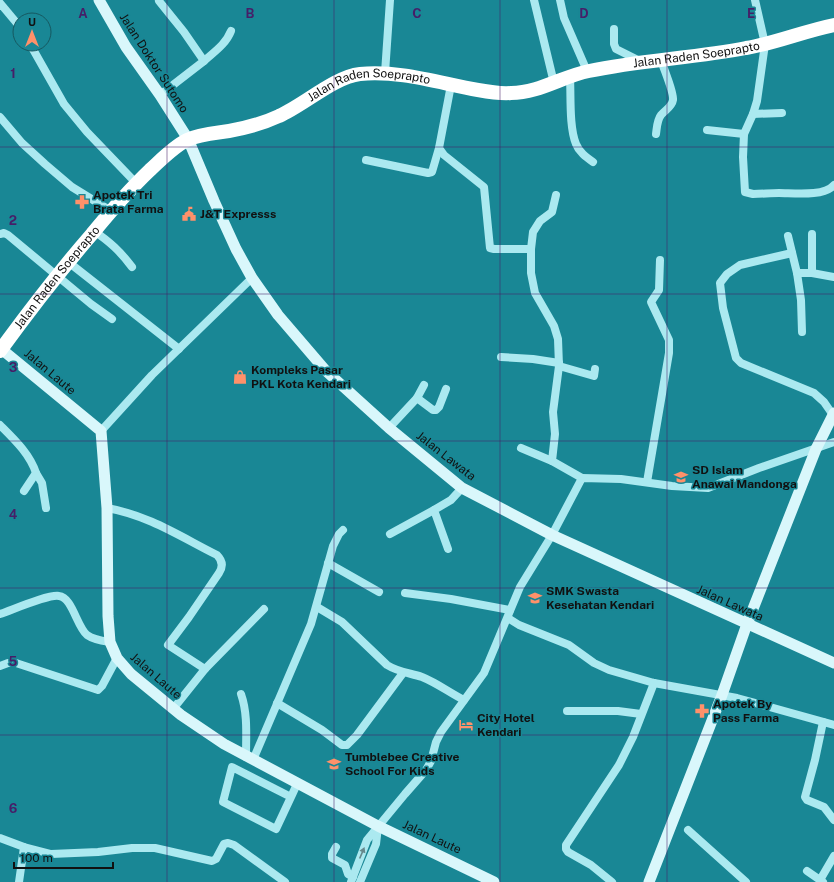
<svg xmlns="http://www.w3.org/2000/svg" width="834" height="882" font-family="'Public Sans',sans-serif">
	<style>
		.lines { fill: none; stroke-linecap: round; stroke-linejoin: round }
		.street { stroke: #abe9f0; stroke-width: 8 }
		.secondary { stroke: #d9f7fb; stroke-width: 11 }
		.highway { stroke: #fff; stroke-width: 14 }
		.oneway { fill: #66888c }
		.grid { fill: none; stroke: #461e68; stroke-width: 1; stroke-opacity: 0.55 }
		.labels { text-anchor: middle; stroke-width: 3; stroke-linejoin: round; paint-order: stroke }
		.street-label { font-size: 12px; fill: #111; stroke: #198795 }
		.poi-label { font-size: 12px; font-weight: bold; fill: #111; stroke: #198795; text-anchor: start }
		.grid-label { font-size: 13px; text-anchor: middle; font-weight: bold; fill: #461e68; stroke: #198795; stroke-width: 3; stroke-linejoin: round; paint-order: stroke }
	</style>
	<rect width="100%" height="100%" fill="#198795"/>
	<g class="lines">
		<g class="street">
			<polyline points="534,0 554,83"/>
			<polyline points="560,0 564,18 587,71"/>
			<polyline points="755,0 765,44 757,101 753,114 782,113"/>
			<polyline points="159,1 184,32 204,61 160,95"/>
			<polyline points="0,3 20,27"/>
			<polyline points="614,29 614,44 616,49 640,61"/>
			<polyline points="30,44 64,104 87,132 136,183"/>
			<path d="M204,61C214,52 226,44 231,31"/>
			<polyline points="385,73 390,0"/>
			<path d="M570,78C571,96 569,127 576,144C579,152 586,157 593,162"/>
			<polyline points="451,85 439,148 444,155 484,187 490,248 494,249 531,249 531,273 535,293 554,326 558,339 559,366 553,412 555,434 552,461 582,478"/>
			<path d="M753,114L744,134L743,157L745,192L753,194C762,194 770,193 779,193C793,193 824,197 834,185"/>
			<polyline points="0,117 22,143 45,164 72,187 111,211"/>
			<polyline points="707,130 744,134"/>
			<path d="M656,134C657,127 657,120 661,115C665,110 672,107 673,100C674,92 664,70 661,60"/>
			<polyline points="366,160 428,173 432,172 439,148"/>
			<path d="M94,231C110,242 120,251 132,267"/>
			<polyline points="0,234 4,233 8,235 91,304 112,319"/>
			<polyline points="812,234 812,273 834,277"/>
			<polyline points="788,236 797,273 812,273"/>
			<polyline points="531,249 533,232 540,221 552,212 556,195"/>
			<polyline points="792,253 740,265 727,274 720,283 723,308 736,358 741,363 814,393 824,402 833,415"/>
			<polyline points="67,261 179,349"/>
			<polyline points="797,273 801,300 802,332"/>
			<polyline points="501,357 533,359 559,363"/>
			<polyline points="559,366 594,376 595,369"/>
			<polyline points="417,398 433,410 436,410 439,407 446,389"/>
			<path d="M0,425C14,439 30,454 36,473L24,491"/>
			<polyline points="389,428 417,398 424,385"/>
			<polyline points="101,431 152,375 252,278"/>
			<polyline points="521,448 552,461"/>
			<polyline points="36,473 42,483 46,508"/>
			<polyline points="647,482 669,353 669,340 651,302 659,290 660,260"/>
			<path d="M107,508C148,515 181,537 217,555C223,561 223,567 219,573L189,617L168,645L205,669L173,709"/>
			<polyline points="390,534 434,510"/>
			<polyline points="448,549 434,510 451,500 462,488"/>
			<polyline points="328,563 379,592"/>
			<polyline points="405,593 451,599 510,610"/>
			<path d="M317,607L342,622L387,665C398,672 410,673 422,677C437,683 450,693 464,700"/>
			<path d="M0,614C12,610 49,594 59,596C72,597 77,627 87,635C94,640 103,641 110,642"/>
			<polyline points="508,618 519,625 569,645 594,663 609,670 654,683 737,698 834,725"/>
			<polyline points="0,666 8,663 16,663 98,690 102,686 117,658"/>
			<polyline points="205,669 264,609"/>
			<path d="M241,694C248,714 246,736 246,757"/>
			<polyline points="277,703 322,730 342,745 347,745 357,735 403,673"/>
			<polyline points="567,711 618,711 641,714"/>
			<polyline points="823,722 815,760 805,797 807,800 824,807 834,820"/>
			<polyline points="253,760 311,624 333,546 339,534 343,530"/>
			<polyline points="291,797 276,829 223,802 232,767 291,797 297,784"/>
			<polyline points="688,830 746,882"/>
			<polyline points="0,838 24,847 19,882"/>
			<polyline points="24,847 51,854 98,852 132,848 155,848 212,861 216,859 224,844 228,843 234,845 285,882"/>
			<polyline points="336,847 332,854 332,858 345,865 348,874 353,877"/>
			<polyline points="807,871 823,882"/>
			<polyline points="820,880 834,856"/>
			<polyline points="351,882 367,840 405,794 426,770 431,761 436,742 441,732 484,673 520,587 552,535 582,478 621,479 672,486 708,488 759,468 834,442"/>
			<polyline points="360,882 376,844 378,827"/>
			<polyline points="612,882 591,865 568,852 566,849 566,845 619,765 633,737 654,683"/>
		</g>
		<g class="secondary">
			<polyline points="99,0 126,47 160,95 188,139 214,201 236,249 252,278 278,315 326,371 389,428 462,488 552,535 834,663"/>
			<polyline points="0,348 101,431 107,508 108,616 110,642 117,658 131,674 181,715 224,744 378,826 494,882"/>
			<polyline points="649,882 722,695 747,624 816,449 834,413"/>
		</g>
		<path class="highway" id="s1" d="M0,351C29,311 59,272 92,234C110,212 129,190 150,170C161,160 173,147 187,140C199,134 216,133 229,131C246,128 264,123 279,116C304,105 334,77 360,74C399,70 439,83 478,90C489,92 500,94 511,93C539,93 563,76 589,71C641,60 694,58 746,48C776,43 804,31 834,25"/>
	</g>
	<defs><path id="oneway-solid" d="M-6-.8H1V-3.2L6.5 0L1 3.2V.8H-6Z"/></defs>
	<use class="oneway" href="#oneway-solid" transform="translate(362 853) rotate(-67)"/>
	<path class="grid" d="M167,0V882M334,0V882M500,0V882M667,0V882M0,147H834M0,294H834M0,441H834M0,588H834M0,735H834"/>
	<defs>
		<symbol id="pharmacy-bare" viewBox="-9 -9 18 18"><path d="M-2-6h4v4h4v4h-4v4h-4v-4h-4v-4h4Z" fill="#ff916a" stroke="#198795" stroke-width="2.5" paint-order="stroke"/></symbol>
		<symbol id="civic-bare" viewBox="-9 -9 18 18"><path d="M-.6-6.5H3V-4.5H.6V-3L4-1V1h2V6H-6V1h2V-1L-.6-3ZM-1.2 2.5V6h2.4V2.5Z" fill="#ff916a" stroke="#198795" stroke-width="2.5" paint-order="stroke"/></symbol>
		<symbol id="shop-bare" viewBox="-9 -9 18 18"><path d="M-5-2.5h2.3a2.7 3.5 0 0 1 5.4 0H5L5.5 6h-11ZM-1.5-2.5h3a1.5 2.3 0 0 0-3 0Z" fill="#ff916a" stroke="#198795" stroke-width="2.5" paint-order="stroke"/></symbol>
		<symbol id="school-bare" viewBox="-9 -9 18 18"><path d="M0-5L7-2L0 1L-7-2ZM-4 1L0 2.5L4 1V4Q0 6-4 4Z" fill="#ff916a" stroke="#198795" stroke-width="2.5" paint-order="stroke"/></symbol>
		<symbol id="hotel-bare" viewBox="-9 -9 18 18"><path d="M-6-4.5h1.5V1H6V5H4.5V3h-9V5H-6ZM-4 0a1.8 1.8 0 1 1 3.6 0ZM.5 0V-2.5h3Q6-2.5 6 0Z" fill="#ff916a" stroke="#198795" stroke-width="2.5" paint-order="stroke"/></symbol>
	</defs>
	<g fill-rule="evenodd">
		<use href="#pharmacy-bare" x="72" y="192" width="20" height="20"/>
		<use href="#civic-bare" x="179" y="204" width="20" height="20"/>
		<use href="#shop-bare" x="230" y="367" width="20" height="20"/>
		<use href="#school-bare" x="671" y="467" width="20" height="20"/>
		<use href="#school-bare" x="525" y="588" width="20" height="20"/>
		<use href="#pharmacy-bare" x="692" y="701" width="20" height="20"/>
		<use href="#hotel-bare" x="456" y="715" width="20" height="20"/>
		<use href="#school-bare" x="324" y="754" width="20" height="20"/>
	</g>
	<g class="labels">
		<g class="street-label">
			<text dy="4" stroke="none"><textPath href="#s1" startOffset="813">Jalan Raden Soeprapto</textPath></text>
			<text transform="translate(154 63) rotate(57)" y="4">Jalan Doktor Sutomo</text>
			<text dy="4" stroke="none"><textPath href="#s1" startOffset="477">Jalan Raden Soeprapto</textPath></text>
			<text dy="4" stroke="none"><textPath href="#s1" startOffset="93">Jalan Raden Soeprapto</textPath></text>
			<text transform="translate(50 372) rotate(40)" y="4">Jalan Laute</text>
			<text transform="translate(446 456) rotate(38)" y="4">Jalan Lawata</text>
			<text transform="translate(730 603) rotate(24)" y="4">Jalan Lawata</text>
			<text transform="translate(156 676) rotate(41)" y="4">Jalan Laute</text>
			<text transform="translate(432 837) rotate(25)" y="4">Jalan Laute</text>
		</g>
		<g class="poi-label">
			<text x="93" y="199">Apotek Tri<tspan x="93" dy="14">Brata Farma</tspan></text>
			<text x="200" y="218">J&amp;T Expresss</text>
			<text x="251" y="374">Kompleks Pasar<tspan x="251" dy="14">PKL Kota Kendari</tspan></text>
			<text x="692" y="474">SD Islam<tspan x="692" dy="14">Anawai Mandonga</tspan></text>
			<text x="546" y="595">SMK Swasta<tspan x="546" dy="14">Kesehatan Kendari</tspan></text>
			<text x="713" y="708">Apotek By<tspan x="713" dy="14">Pass Farma</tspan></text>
			<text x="477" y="722">City Hotel<tspan x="477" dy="14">Kendari</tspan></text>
			<text x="345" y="761">Tumblebee Creative<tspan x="345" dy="14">School For Kids</tspan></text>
		</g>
	</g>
	<g class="grid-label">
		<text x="83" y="18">A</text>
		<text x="250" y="18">B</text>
		<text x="417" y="18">C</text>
		<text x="584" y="18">D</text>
		<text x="751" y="18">E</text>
		<text x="13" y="78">1</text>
		<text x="13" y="225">2</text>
		<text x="13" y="372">3</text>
		<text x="13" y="519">4</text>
		<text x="13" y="666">5</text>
		<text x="13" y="813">6</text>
	</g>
	<g transform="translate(32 32)"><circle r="19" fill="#198795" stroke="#165860"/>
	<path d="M0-3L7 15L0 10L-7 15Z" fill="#ff916a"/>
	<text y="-6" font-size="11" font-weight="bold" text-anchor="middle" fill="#111111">U</text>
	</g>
	<path d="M14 862v6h99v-6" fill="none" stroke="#111111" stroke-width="2"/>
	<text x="20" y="862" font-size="12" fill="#111111" stroke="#198795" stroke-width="3" paint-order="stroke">100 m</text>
</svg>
